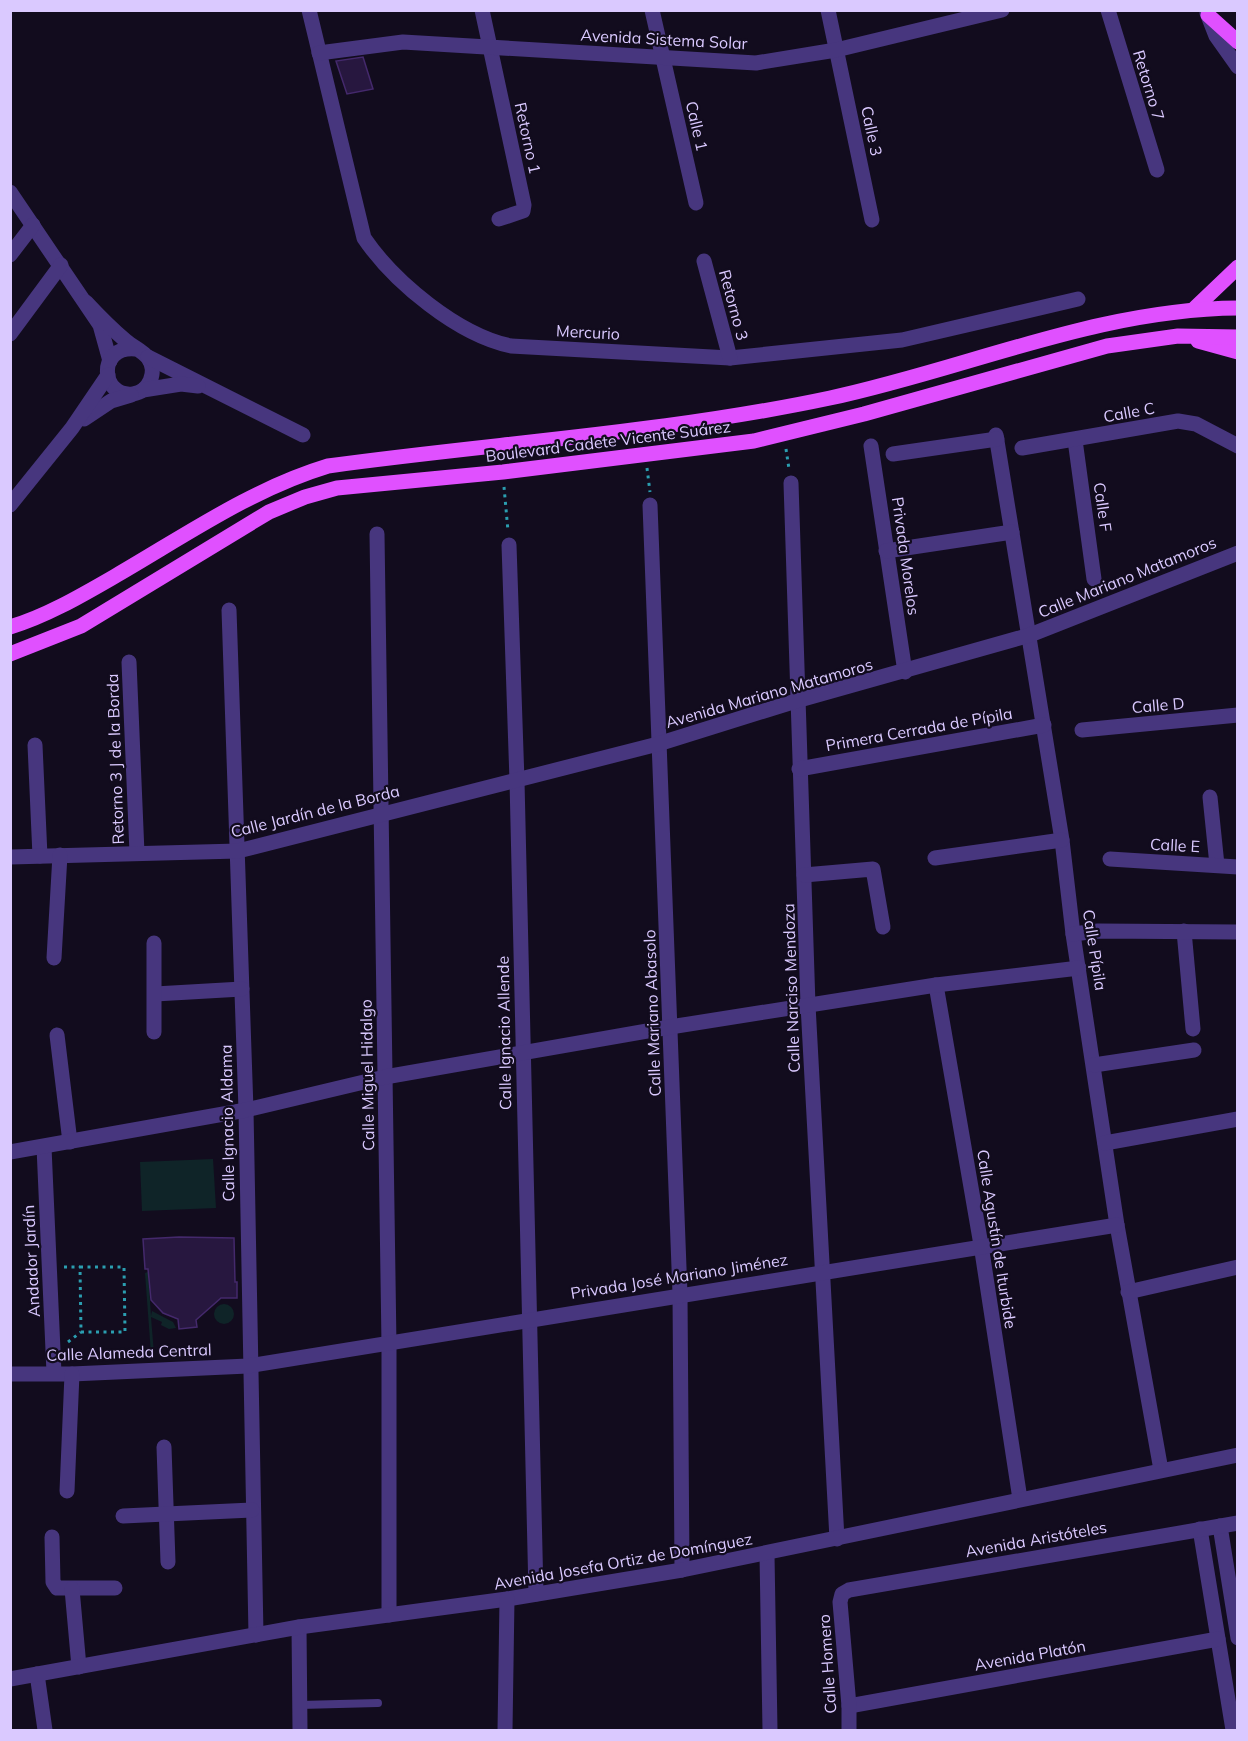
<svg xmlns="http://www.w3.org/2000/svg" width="1248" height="1741" font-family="Mulish,sans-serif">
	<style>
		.green { fill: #0f2428 }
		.building { fill: #27173f; stroke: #44296c; stroke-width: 1.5 }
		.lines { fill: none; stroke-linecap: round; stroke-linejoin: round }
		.path { stroke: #2b9eb0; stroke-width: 3; stroke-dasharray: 3 4.5; stroke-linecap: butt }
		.service { stroke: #47367e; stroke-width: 8 }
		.minor { stroke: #47367e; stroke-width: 15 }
		.tertiary { stroke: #47367e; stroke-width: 15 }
		.primary { stroke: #e050ff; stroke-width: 15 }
		.labels { text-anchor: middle; stroke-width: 4.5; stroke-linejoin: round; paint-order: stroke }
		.street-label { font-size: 16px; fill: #dac9ff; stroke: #120c1e }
	</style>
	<rect width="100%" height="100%" fill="#120c1e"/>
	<g class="green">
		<polygon points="213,1159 216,1208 142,1211 140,1162"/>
		<polygon points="148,1272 151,1316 152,1311 173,1322 176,1328 169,1329 161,1325 162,1322 151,1317 154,1354 151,1354 145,1273"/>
		<circle cx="224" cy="1314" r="10"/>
	</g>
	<g class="building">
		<polygon points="363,57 373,89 347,94 336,61"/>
		<polygon points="179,1237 234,1238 235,1282 237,1282 237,1298 221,1298 196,1320 197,1327 179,1329 178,1319 163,1313 151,1300 148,1269 145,1269 143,1239"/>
	</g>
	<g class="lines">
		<g class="path">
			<polyline points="786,449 789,469"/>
			<polyline points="647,468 650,492"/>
			<polyline points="504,487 508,531"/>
			<polyline points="64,1267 80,1267"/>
			<polygon points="80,1267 124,1267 125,1332 81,1332"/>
			<polyline points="68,1342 81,1332"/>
		</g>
		<polyline class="service" points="300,1705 378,1703"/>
		<g class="minor">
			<path d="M309,10L364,238C394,282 458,335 511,346L730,358L902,340L1078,299"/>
			<polyline points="482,10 524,205 523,211 499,219"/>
			<polyline points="652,10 696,203"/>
			<polyline points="828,10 872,220"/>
			<polyline points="1108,10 1157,170"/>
			<polyline points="319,53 403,42 756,63 836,50 1002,10"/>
			<polyline points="10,192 100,325 110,361"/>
			<polyline points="10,255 33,225"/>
			<polyline points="704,261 730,358"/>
			<path d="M86,302C99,316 112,329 126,341C133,347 143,351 148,358C158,372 149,392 133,394C101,398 96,346 135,349"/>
			<polyline points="10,334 61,265"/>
			<polyline points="148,357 303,435"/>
			<polyline points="143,390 181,384 198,386"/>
			<polyline points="84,419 111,401 131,395"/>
			<polyline points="996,435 1062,840 1073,934 1117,1225 1161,1470"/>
			<polyline points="1075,440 1094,579"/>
			<polyline points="871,446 905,672"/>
			<polyline points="1022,448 1178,421 1196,424 1238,446"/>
			<polyline points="893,454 997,439"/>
			<polyline points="791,483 808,1005 837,1539"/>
			<polyline points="10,505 72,428 108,375"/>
			<polyline points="650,505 680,1294 682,1570"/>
			<polyline points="377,534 389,1345 389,1615"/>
			<polyline points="509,545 517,781 536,1594"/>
			<polyline points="886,551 1012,532"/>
			<polyline points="229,610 246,1110 256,1635"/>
			<polyline points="129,662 137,853"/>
			<polyline points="1082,730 1238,715"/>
			<polyline points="35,745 40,856"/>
			<polyline points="799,769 1044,725"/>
			<polyline points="1210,797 1217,865"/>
			<polyline points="10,857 238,851 658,744 796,701 1030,635 1238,553"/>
			<polyline points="935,858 1062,840"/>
			<polyline points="1110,859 1238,867"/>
			<polyline points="804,875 873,869 883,927"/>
			<polyline points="1184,931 1193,1029"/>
			<polyline points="1073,934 1098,931 1238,932"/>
			<polyline points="54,958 60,855"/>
			<polyline points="936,985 981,1245 1020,1499"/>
			<polyline points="155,994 242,989"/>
			<polyline points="154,1032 154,943"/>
			<polyline points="57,1035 70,1142"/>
			<polyline points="1094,1065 1194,1050"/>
			<polyline points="1105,1143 1238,1119"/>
			<polyline points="44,1147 54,1373"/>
			<polyline points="10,1152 246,1110 385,1077 670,1027 936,985 1079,968"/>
			<polyline points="1128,1292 1238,1267"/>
			<polyline points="10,1374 72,1374 248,1366 1117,1225"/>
			<polyline points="164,1447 168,1562"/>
			<polyline points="67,1491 72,1374"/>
			<polyline points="123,1516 252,1510"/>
			<polyline points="1220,1526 1238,1638"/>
			<polyline points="1200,1529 1233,1730"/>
			<polyline points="52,1537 53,1582 57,1588 115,1588"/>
			<polyline points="767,1555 770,1730"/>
			<polyline points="72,1589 79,1667"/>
			<polyline points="299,1627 300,1730"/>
			<polyline points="37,1674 45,1730"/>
			<polyline points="10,1679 299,1627 507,1599 682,1570 1238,1455"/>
			<polyline points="849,1706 1218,1639"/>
			<polyline points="505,1730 507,1599"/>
			<polyline points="849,1730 849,1706 840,1602 842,1594 849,1590 1238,1523"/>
		</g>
		<polyline class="tertiary" points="1207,13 1216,36 1238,67"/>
		<g class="primary">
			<polyline points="1208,15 1238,42"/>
			<polyline points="1195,308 1238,267"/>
			<polyline points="1198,341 1238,352"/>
			<path d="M10,627C47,616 84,594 117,575C186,535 252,489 328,466C495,443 665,433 830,398C966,369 1097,309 1238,308"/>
			<polyline points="10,654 81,626 269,512 305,497 337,488 503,472 754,441 864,414 1107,346 1178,336 1238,337"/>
		</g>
	</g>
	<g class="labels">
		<g class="street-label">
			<text transform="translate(664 39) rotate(3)" y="6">Avenida Sistema Solar</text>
			<text transform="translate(1149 85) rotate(73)" y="6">Retorno 7</text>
			<text transform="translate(697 126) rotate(77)" y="6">Calle 1</text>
			<text transform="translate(872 131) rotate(78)" y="6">Calle 3</text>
			<text transform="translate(528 138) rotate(78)" y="6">Retorno 1</text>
			<text transform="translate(734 305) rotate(75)" y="6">Retorno 3</text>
			<text transform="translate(588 332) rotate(3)" y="6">Mercurio</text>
			<text transform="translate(1129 412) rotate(-10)" y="6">Calle C</text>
			<text transform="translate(608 441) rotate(-7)" y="6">Boulevard Cadete Vicente Suárez</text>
			<text transform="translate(1103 507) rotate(82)" y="6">Calle F</text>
			<text transform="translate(906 556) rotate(82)" y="6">Privada Morelos</text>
			<text transform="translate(1127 577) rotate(-22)" y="6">Calle Mariano Matamoros</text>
			<text transform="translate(769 693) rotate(-16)" y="6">Avenida Mariano Matamoros</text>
			<text transform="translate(1158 705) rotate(-5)" y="6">Calle D</text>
			<text transform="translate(919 729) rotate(-10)" y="6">Primera Cerrada de Pípila</text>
			<text transform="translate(115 759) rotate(-92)" y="6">Retorno 3 J de la Borda</text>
			<text transform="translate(315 811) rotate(-14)" y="6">Calle Jardín de la Borda</text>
			<text transform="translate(1175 845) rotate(3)" y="6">Calle E</text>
			<text transform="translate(1095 950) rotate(81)" y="6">Calle Pípila</text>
			<text transform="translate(791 988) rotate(-92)" y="6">Calle Narciso Mendoza</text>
			<text transform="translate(652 1013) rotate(-92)" y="6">Calle Mariano Abasolo</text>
			<text transform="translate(504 1033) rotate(-91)" y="6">Calle Ignacio Allende</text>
			<text transform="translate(367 1075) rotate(-91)" y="6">Calle Miguel Hidalgo</text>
			<text transform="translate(227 1123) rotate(-91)" y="6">Calle Ignacio Aldama</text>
			<text transform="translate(997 1239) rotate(81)" y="6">Calle Agustín de Iturbide</text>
			<text transform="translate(31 1261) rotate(-93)" y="6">Andador Jardín</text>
			<text transform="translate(679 1276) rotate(-9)" y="6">Privada José Mariano Jiménez</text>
			<text transform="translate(129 1352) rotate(-2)" y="6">Calle Alameda Central</text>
			<text transform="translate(1036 1539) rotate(-10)" y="6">Avenida Aristóteles</text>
			<text transform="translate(623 1561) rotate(-10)" y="6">Avenida Josefa Ortiz de Domínguez</text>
			<text transform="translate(1030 1655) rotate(-10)" y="6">Avenida Platón</text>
			<text transform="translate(827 1664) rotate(-94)" y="6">Calle Homero</text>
		</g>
	</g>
	<rect width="1248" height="1741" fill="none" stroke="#dac9ff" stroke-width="24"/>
</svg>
